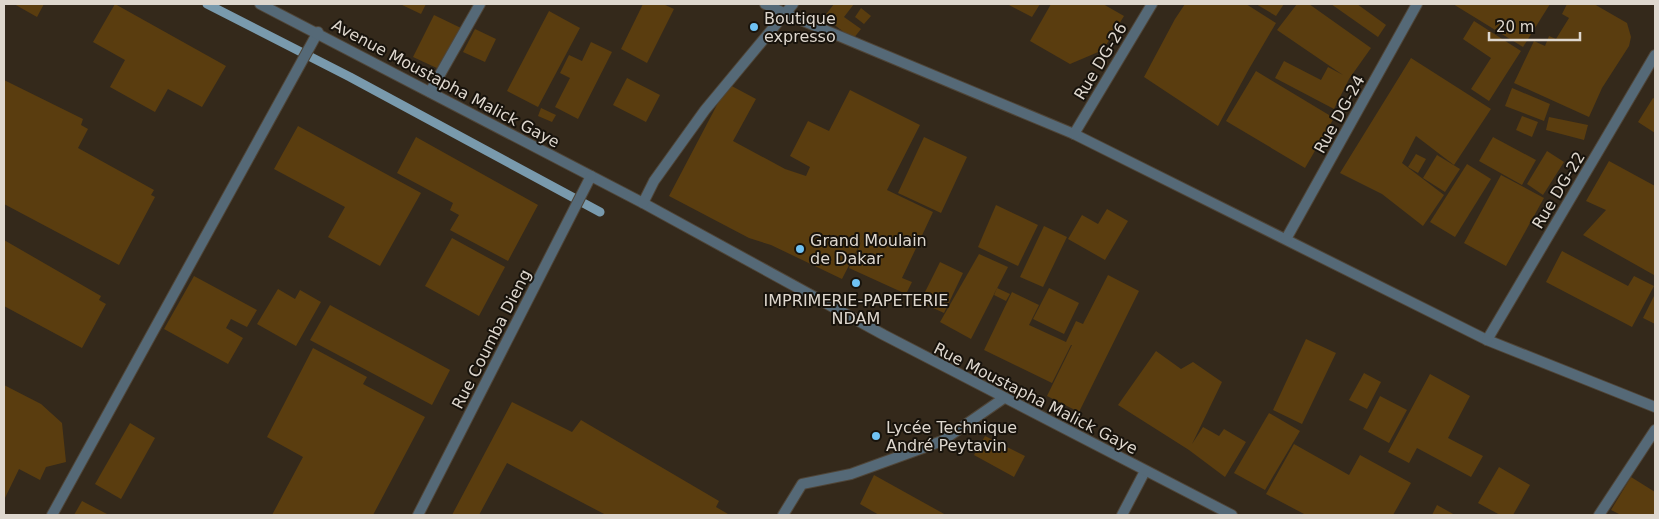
<svg xmlns="http://www.w3.org/2000/svg" width="1659" height="519" font-family="'DejaVu Sans',sans-serif">
	<style>
		.lines { fill: none; stroke-linecap: round; stroke-linejoin: round }
		.stream { stroke: #799aad; stroke-width: 9 }
		.building { fill: #5a3d0f }
		.service-casing { stroke: #4f4538; stroke-width: 12 }
		.minor-casing { stroke: #4f4538; stroke-width: 12 }
		.tertiary-casing { stroke: #4f4538; stroke-width: 12 }
		.service { stroke: #556977; stroke-width: 10 }
		.minor { stroke: #556977; stroke-width: 10 }
		.tertiary { stroke: #556977; stroke-width: 10 }
		.poi-dot { fill: #6fc2f4; stroke: #18130c; stroke-width: 2 }
		.labels { text-anchor: middle; stroke-width: 4; stroke-linejoin: round; paint-order: stroke }
		.poi-label { font-size: 16px; fill: #ded7ce; stroke: #18130c; text-anchor: start }
		.street-label { font-size: 16px; fill: #ded7ce; stroke: #18130c }
	</style>
	<rect width="100%" height="100%" fill="#34291b"/>
	<g class="lines">
		<polyline class="stream" points="207,4 350,77 600,212"/>
	</g>
	<g class="building">
		<polygon points="14,4 44,4 37,17"/>
		<polygon points="115,4 226,66 202,107 168,89 155,112 110,87 125,60 93,42"/>
		<polygon points="400,4 426,4 421,14"/>
		<polygon points="643,4 663,4 674,9 647,63 621,49"/>
		<polygon points="834,4 854,4 844,17 861,29 853,39 824,17"/>
		<polygon points="1007,4 1040,4 1032,17"/>
		<polygon points="1051,4 1103,4 1124,16 1103,50 1070,64 1030,41"/>
		<polygon points="1185,4 1246,4 1276,23 1249,69 1218,126 1144,77 1175,19"/>
		<polygon points="1256,4 1284,4 1276,16"/>
		<polygon points="1297,4 1309,4 1371,48 1349,79 1334,109 1275,78 1284,61 1321,80 1328,67 1343,75 1277,30"/>
		<polygon points="1331,4 1357,4 1386,25 1378,37"/>
		<polygon points="1453,4 1550,4 1523,47"/>
		<polygon points="1567,4 1594,4 1627,23 1631,37 1629,46 1602,88 1589,117 1514,83 1534,41 1545,46 1549,36 1556,39 1569,18 1562,14"/>
		<polygon points="861,8 871,16 864,24 855,17"/>
		<polygon points="549,11 580,28 538,107 507,91"/>
		<polygon points="434,15 461,28 441,70 413,57"/>
		<polygon points="1474,21 1521,51 1489,101 1471,89 1491,58 1463,39"/>
		<polygon points="475,29 496,39 485,62 463,52"/>
		<polygon points="591,42 612,52 578,119 555,107 570,78 560,73 569,55 582,61"/>
		<polygon points="1411,58 1491,109 1454,165 1416,136 1402,163 1444,195 1423,226 1382,194 1340,173"/>
		<polygon points="1256,71 1334,118 1305,168 1226,121"/>
		<polygon points="627,78 660,95 646,122 613,105"/>
		<polygon points="4,80 83,119 81,125 88,129 78,148 154,190 151,195 155,197 119,265 4,204"/>
		<polygon points="728,84 756,99 733,141 785,169 806,176 810,167 790,156 808,121 829,131 850,90 920,125 887,190 933,212 902,278 912,282 906,294 849,268 863,238 842,279 771,245 749,238 669,196"/>
		<polygon points="1512,88 1550,104 1544,121 1505,106"/>
		<polygon points="1653,98 1655,99 1655,133 1638,122"/>
		<polygon points="541,108 556,115 552,122 538,116"/>
		<polygon points="1522,116 1538,122 1532,137 1516,130"/>
		<polygon points="1549,117 1588,125 1584,140 1546,130"/>
		<polygon points="298,126 421,193 380,266 328,237 345,207 274,169"/>
		<polygon points="416,137 538,205 508,261 450,230 459,215 450,210 453,203 397,173"/>
		<polygon points="924,137 967,157 941,213 898,193"/>
		<polygon points="1493,137 1536,160 1522,185 1479,161"/>
		<polygon points="1547,151 1564,162 1543,195 1527,184"/>
		<polygon points="1416,154 1426,159 1418,173 1408,167"/>
		<polygon points="1437,155 1460,169 1445,192 1423,178"/>
		<polygon points="1609,161 1655,186 1654,275 1583,235 1606,210 1586,201"/>
		<polygon points="1467,164 1491,179 1455,237 1430,222"/>
		<polygon points="1501,175 1544,198 1506,266 1464,243"/>
		<polygon points="996,205 1038,225 1018,266 978,247"/>
		<polygon points="1107,209 1128,221 1105,260 1068,239 1082,215 1098,224"/>
		<polygon points="1044,226 1067,237 1043,287 1020,277"/>
		<polygon points="452,238 505,267 479,316 425,286"/>
		<polygon points="4,240 101,296 99,300 106,304 82,348 4,306"/>
		<polygon points="1562,251 1628,286 1634,276 1654,286 1632,327 1546,282"/>
		<polygon points="979,254 1008,267 971,339 940,322"/>
		<polygon points="940,262 963,273 944,313 920,302"/>
		<polygon points="1108,275 1139,291 1079,412 1047,396 1072,345 1071,345 1052,383 984,350 1012,292 1039,305 1029,325 1066,342 1076,321 1083,324"/>
		<polygon points="194,276 257,310 247,327 231,319 226,328 243,338 228,364 164,329"/>
		<polygon points="997,288 1010,294 1006,301 994,295"/>
		<polygon points="1049,288 1079,303 1064,334 1033,319"/>
		<polygon points="278,289 295,299 300,290 321,302 296,346 257,324"/>
		<polygon points="1655,294 1655,324 1643,318"/>
		<polygon points="330,305 450,370 432,405 310,340"/>
		<polygon points="1306,339 1336,353 1302,424 1273,410"/>
		<polygon points="313,348 367,377 363,384 425,417 373,515 272,515 303,457 267,437"/>
		<polygon points="1156,351 1181,369 1193,362 1222,382 1192,444 1203,427 1219,436 1224,429 1246,442 1225,477 1189,450 1118,405"/>
		<polygon points="1364,373 1381,382 1367,409 1349,400"/>
		<polygon points="1430,374 1470,396 1448,438 1483,456 1471,477 1417,448 1409,463 1388,452"/>
		<polygon points="4,385 41,404 62,423 66,462 46,467 40,480 19,469 4,500"/>
		<polygon points="1380,396 1407,410 1389,443 1363,429"/>
		<polygon points="512,402 572,432 581,420 719,501 716,507 728,514 727,515 606,515 507,463 479,515 452,515"/>
		<polygon points="1269,413 1300,431 1265,490 1234,473"/>
		<polygon points="130,423 155,438 121,499 95,484"/>
		<polygon points="985,436 1025,456 1014,477 974,455"/>
		<polygon points="1294,444 1349,475 1360,455 1411,483 1393,515 1306,515 1266,494"/>
		<polygon points="1499,467 1530,485 1513,515 1500,515 1478,503"/>
		<polygon points="874,475 946,515 879,515 860,504"/>
		<polygon points="1631,477 1655,492 1655,515 1621,515 1611,510"/>
		<polygon points="82,501 107,514 106,515 74,515"/>
		<polygon points="1437,505 1455,515 1432,515"/>
	</g>
	<g class="lines">
		<defs>
			<g id="service">
				<polyline points="52,515 318,32"/>
				<polyline points="783,515 802,484 851,474 942,441 1004,398"/>
			</g>
			<g id="minor">
				<polyline points="765,4 784,13 1074,134 1487,340 1655,407"/>
				<polyline points="430,92 480,4"/>
				<polyline points="1074,134 1152,4"/>
				<polyline points="1286,239 1417,4"/>
				<polyline points="1487,340 1655,55"/>
				<polyline points="1122,515 1145,471"/>
				<polyline points="1599,515 1655,430"/>
			</g>
			<g id="tertiary">
				<polyline points="260,4 643,203 884,335 1232,515"/>
				<polyline points="643,203 654,181 705,110 793,4"/>
				<polyline points="418,515 591,176"/>
			</g>
		</defs>
		<use href="#service" class="service-casing"/>
		<use href="#minor" class="minor-casing"/>
		<use href="#tertiary" class="tertiary-casing"/>
		<use href="#service" class="service"/>
		<use href="#minor" class="minor"/>
		<use href="#tertiary" class="tertiary"/>
	</g>
	<g class="poi-dot">
		<circle cx="754" cy="27" r="5"/>
		<circle cx="800" cy="249" r="5"/>
		<circle cx="856" cy="283" r="5"/>
		<circle cx="876" cy="436" r="5"/>
	</g>
	<g class="labels">
		<g class="poi-label">
			<text x="764" y="24">Boutique<tspan x="764" dy="18">expresso</tspan></text>
			<text x="810" y="246">Grand Moulain<tspan x="810" dy="18">de Dakar</tspan></text>
			<text x="856" y="306" text-anchor="middle">IMPRIMERIE-PAPETERIE<tspan x="856" dy="18">NDAM</tspan></text>
			<text x="886" y="433">Lycée Technique<tspan x="886" dy="18">André Peytavin</tspan></text>
		</g>
		<g class="street-label">
			<text transform="translate(1100 61) rotate(-59)" y="6">Rue DG-26</text>
			<text transform="translate(446 83) rotate(28)" y="6">Avenue Moustapha Malick Gaye</text>
			<text transform="translate(1339 114) rotate(-61)" y="6">Rue DG-24</text>
			<text transform="translate(1558 190) rotate(-59)" y="6">Rue DG-22</text>
			<text transform="translate(491 339) rotate(-63)" y="6">Rue Coumba Dieng</text>
			<text transform="translate(1036 398) rotate(27)" y="6">Rue Moustapha Malick Gaye</text>
		</g>
	</g>
	<rect width="1659" height="519" fill="none" stroke="#ded7ce" stroke-width="10"/>
	<path d="M1489 32v8h91v-8" fill="none" stroke="#ded7ce" stroke-width="2.5"/>
	<text x="1496" y="32" font-size="15" fill="#ded7ce" stroke="#18130c" stroke-width="4" paint-order="stroke">20 m</text>
</svg>
